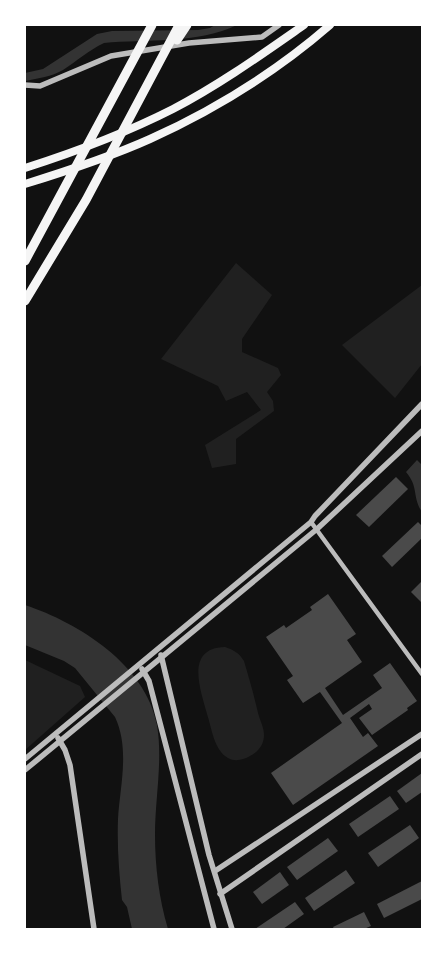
<svg xmlns="http://www.w3.org/2000/svg" width="447" height="954" font-family="'PT Serif',serif">
	<style>
		.green { fill: #202020 }
		.water { fill: #333 }
		.building { fill: #4a4a4a }
		.lines { fill: none; stroke-linecap: round; stroke-linejoin: round }
		.minor { stroke: #bcbcbc; stroke-width: 4.5 }
		.tertiary { stroke: #bcbcbc; stroke-width: 5.5 }
		.trunk { stroke: #f5f5f5; stroke-width: 8 }
		.motorway { stroke: #f5f5f5; stroke-width: 9 }
	</style>
	<rect width="100%" height="100%" fill="#111"/>
	<g class="green">
		<polygon points="236,263 272,295 242,339 242,352 278,368 281,375 267,392 273,401 274,411 236,439 236,464 212,468 205,445 261,410 247,392 226,401 218,386 161,359"/>
		<polygon points="422,285 422,364 395,398 342,345"/>
		<path d="M225,647C234,650 239,653 244,661C249,678 254,695 258,713C260,720 264,728 264,735C264,745 258,752 250,756C243,760 235,762 228,758C214,750 212,729 207,714C201,691 184,648 225,647Z"/>
		<polygon points="25,660 80,686 85,697 25,750"/>
	</g>
	<g class="water">
		<path d="M215,25H237C199,44 145,39 104,43C89,50 77,61 63,70C51,77 39,78 25,81V73L43,69L97,34L112,31L198,30L210,28Z"/>
		<path d="M417,460L422,465V512C412,497 419,487 406,472Z"/>
		<path d="M25,605C79,623 146,665 157,725C163,761 155,798 155,835C155,866 159,899 168,929H132L127,907L122,900C119,873 117,846 118,819C120,786 130,749 115,717L75,668L64,661L25,645Z"/>
	</g>
	<g class="building">
		<polygon points="396,477 408,489 369,527 356,515"/>
		<polygon points="418,522 422,526 422,538 392,567 382,556"/>
		<polygon points="422,581 422,603 411,592"/>
		<polygon points="328,594 356,634 347,640 362,662 325,688 343,715 382,688 373,675 390,663 417,701 407,708 408,710 372,735 359,718 372,709 369,704 350,718 363,737 368,733 378,746 293,805 271,773 342,723 320,692 303,703 287,680 293,676 266,637 284,625 286,628 312,610 310,607"/>
		<polygon points="422,773 422,792 406,803 397,791"/>
		<polygon points="390,796 399,809 358,837 349,824"/>
		<polygon points="410,825 419,838 378,867 368,853"/>
		<polygon points="328,838 338,851 297,880 287,867"/>
		<polygon points="346,870 355,883 314,911 305,898"/>
		<polygon points="280,872 289,885 262,904 253,892"/>
		<polygon points="422,881 422,899 384,918 377,904"/>
		<polygon points="295,902 304,914 283,929 255,929"/>
		<polygon points="364,912 371,926 364,929 334,929 333,927"/>
	</g>
	<g class="lines">
		<polyline class="minor" points="311,522 422,674"/>
		<g class="tertiary">
			<polyline points="25,85 40,86 111,56 189,43 262,37 279,25"/>
			<polyline points="161,655 209,855 232,929"/>
			<polyline points="142,669 149,681 214,929"/>
			<polyline points="58,738 65,750 70,765 94,929"/>
			<polyline points="25,759 311,522 315,516 422,404"/>
			<polyline points="25,770 317,529 422,431"/>
			<polyline points="215,871 422,734"/>
			<polyline points="220,894 422,754"/>
		</g>
		<g class="trunk">
			<path d="M25,168C75,152 126,133 173,109C219,85 261,55 304,25"/>
			<path d="M25,184C67,171 110,157 150,139C214,110 277,71 330,25"/>
		</g>
		<g class="motorway">
			<polyline points="177,40 187,25"/>
			<polyline points="25,261 152,25"/>
			<polyline points="25,301 86,200 179,25"/>
		</g>
	</g>
	<rect width="447" height="954" fill="none" stroke="#ffffff" stroke-width="52"/>
</svg>
